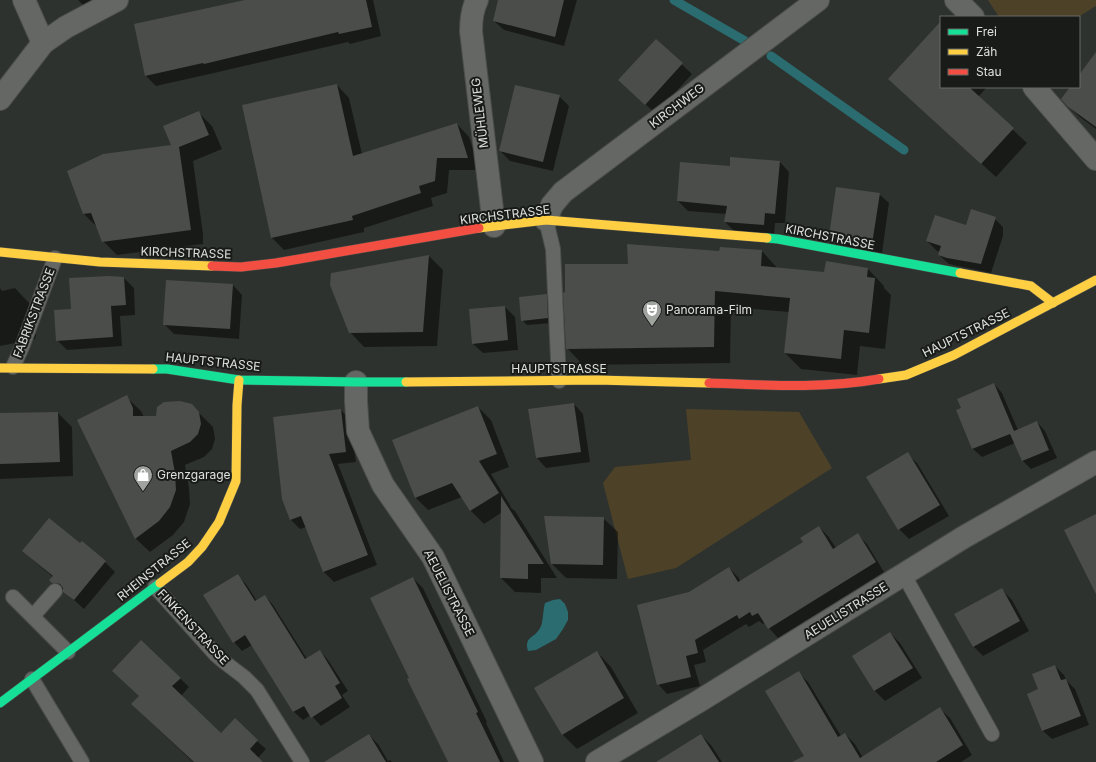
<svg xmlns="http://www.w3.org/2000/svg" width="1096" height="762" font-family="Inter,sans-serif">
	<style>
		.green { fill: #4d4228 }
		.water { fill: #2a6c6f }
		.shadow { fill: #0007 }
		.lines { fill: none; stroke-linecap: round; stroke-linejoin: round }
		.stream { stroke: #2a6c6f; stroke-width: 9 }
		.building { fill: #4a4d49 }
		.lane-casing { stroke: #4b4e4a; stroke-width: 16 }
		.street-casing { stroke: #4b4e4a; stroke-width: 24 }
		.fast-casing { stroke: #4b4e4a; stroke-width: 10 }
		.slow-casing { stroke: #4b4e4a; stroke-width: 10 }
		.jam-casing { stroke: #4b4e4a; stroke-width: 10 }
		.lane { stroke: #646764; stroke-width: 14 }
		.street { stroke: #646764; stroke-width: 22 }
		.fast { stroke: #16e098; stroke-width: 9 }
		.slow { stroke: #ffcf43; stroke-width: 9 }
		.jam { stroke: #f24e42; stroke-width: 9 }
		.labels { text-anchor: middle; stroke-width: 4; stroke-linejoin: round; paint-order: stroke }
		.street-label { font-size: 12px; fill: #dde1dc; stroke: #181b17 }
		.poi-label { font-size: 12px; fill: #dde1dc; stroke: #181b17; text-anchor: start }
	</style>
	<rect width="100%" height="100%" fill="#2e322e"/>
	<g class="green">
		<polygon points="988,0 1096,0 1096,6 1078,17 999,17"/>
		<polygon points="686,409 799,412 832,468 676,568 628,579 603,483 615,467 691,460"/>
	</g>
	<path class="water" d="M560,599L565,604L568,612V620L563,629L556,639L536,650L528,651C524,636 534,639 540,628C543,625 543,609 545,603L553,600Z"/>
	<g class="shadow">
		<polygon points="78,0 109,0 86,8"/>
		<polygon points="249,0 373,0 381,36 350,44 348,42 214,73 156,86 146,76 135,25"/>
		<polygon points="499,0 577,0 564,46 504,30 494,21"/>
		<polygon points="941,23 941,87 987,87 978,97 1027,143 996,177 904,93"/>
		<polygon points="656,40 692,74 656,114 629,89"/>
		<polygon points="1096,74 1096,129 1080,117 1067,105 1072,87 1079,87 1079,77"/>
		<polygon points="337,85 349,98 362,154 457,124 469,137 480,170 449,170 447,193 431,198 433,206 364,228 364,232 284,250 271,237"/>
		<polygon points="559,96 569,106 553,171 510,161 500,151"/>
		<polygon points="198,112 212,126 222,149 193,161 203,234 203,244 117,255 103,241 97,227 84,214 68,171 172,145"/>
		<polygon points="780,162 789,172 785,223 775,223 774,235 735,232 725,222 726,214 688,211 678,201 681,163 731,167"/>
		<polygon points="879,194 889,203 882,253 840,245 830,235"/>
		<polygon points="993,217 1003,227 1003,236 991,273 949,264 939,255 940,252 937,251 927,241"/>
		<polygon points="762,251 778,269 825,274 826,262 868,269 884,286 884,288 891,295 885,349 860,346 857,375 801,369 785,353 789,312 731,307 730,363 583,365 567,348 629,265 720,252"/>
		<polygon points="429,256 443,270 437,346 364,347 350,332 332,273"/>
		<polygon points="124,278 134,288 135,315 120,316 122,346 67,350 57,340 72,310"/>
		<polygon points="233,285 242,295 239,339 174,334 164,324"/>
		<polygon points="0,288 2,291 15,288 29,303 36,336 35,339 0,346"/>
		<polygon points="546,295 551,300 552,323 527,325 522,320"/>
		<polygon points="505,307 515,317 518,350 483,353 473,344"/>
		<polygon points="994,384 1002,393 1018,430 1037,422 1045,431 1057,458 1031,469 1022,460 1015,443 982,457 973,449 957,410 962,408"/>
		<polygon points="126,397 141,411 144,417 157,417 191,405 213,427 215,439 212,449 204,457 185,465 189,488 190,504 184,522 173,535 150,552 135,538"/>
		<polygon points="574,404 583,414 590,462 546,468 537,458 530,410"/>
		<polygon points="478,407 491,420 509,467 491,474 511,507 510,507 515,511 557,578 541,578 541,593 515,592 501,578 501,513 484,524 471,511 462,497 428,510 415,497"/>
		<polygon points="341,410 350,420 356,462 338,464 377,565 334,582 324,572 306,527 300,529 291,520"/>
		<polygon points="58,413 72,427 73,476 0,479 0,414"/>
		<polygon points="907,454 917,463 949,516 909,539 899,529"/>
		<polygon points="603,518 618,532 617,579 566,578 552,564"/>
		<polygon points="819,527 828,536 836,548 858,535 867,544 884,572 778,638 769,628 766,623 763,624 759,621 749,627 746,624 703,650 706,662 694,665 700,686 667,694 658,684 689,593 729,568 738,577 741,582 804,542"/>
		<polygon points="82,543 105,562 115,572 84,609 65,592 63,592 60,590 50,580 53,577 34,561 24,551 80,545"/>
		<polygon points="237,575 246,584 257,601 265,596 273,605 307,659 320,651 328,660 348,691 342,695 350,707 321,726 311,715 303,720 294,712 252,645 242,651 234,642"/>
		<polygon points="413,578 423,588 487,722 486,723 504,762 448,762 410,679"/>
		<polygon points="1002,590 1012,600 1029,631 983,656 973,646"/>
		<polygon points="890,633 900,643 922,678 885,701 875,691 854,656"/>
		<polygon points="597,652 611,667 638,713 577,749 562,734"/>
		<polygon points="1055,666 1064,675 1066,680 1075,689 1089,725 1052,739 1043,731 1039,690"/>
		<polygon points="798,672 808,682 841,736 845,734 855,744 863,758 940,709 950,718 972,755 961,762 807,762"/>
		<polygon points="180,678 189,687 181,696 221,734 257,741 266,749 258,758 262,762 193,762 141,713"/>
		<polygon points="369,735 378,744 388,761 390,760 392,762 326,762"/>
		<polygon points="701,735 711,745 722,762 677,762"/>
	</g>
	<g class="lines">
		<g class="stream">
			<polyline points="674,0 745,41"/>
			<polyline points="771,56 904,150"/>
		</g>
	</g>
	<g class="building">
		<polygon points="245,0 366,0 372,27 339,34 338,32 204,64 203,63 145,76 134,24"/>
		<polygon points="498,0 564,0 555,37 493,21"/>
		<polygon points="941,21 941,87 969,87 1014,128 981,164 888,79"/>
		<polygon points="656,39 683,63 645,105 618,80"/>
		<polygon points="1096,52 1096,127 1067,106 1061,99 1070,87 1079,87 1079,75"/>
		<polygon points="337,84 353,156 457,123 468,158 437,158 435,181 419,186 421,193 352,216 353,220 271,238 242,105"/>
		<polygon points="515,85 560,95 543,162 499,151"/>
		<polygon points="199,111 209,135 179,147 191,230 102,242 91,213 83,214 67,171 103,154 171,145 163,126"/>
		<polygon points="730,157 780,161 775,214 765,213 764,225 724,222 727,206 677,201 680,162 730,166"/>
		<polygon points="836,187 880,193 872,244 829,236"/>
		<polygon points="971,209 996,217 981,264 947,258 938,255 941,246 926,241 935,215 966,225"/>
		<polygon points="627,244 719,251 720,247 762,250 761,266 824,272 826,261 868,268 867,277 875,278 869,333 844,330 841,359 784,353 790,298 715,291 714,347 566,349 563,293 565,292 565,264 628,264"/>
		<polygon points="429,255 423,332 349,333 330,285 331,273"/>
		<polygon points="109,276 124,277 126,305 111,306 113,337 56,341 54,310 71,309 69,278"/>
		<polygon points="166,280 233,284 230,329 163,325"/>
		<polygon points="547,294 548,318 521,321 519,297"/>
		<polygon points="505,306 508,340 472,344 469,309"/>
		<polygon points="994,383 1014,431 1037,421 1049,450 1022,461 1010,434 972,449 956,410 961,408 957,399"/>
		<polygon points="127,395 133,408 133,416 156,416 157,407 164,402 180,401 192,404 199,412 201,424 198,434 190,442 171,451 175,473 176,490 170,507 159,521 135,539 77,420"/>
		<polygon points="574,403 581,452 536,458 528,409"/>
		<polygon points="478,406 497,454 479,461 499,493 470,511 452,483 415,498 392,440"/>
		<polygon points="341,409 346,452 329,454 368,555 323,572 301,516 290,520 282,499 273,417"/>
		<polygon points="58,412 60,462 0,464 0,413"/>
		<polygon points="908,452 940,505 898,530 866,477"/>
		<polygon points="501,496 544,564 528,564 528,579 500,578"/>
		<polygon points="1096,514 1096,594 1064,530"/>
		<polygon points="544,516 604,517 603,565 551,564"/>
		<polygon points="49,518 80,543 82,541 106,561 74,600 63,592 63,588 60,584 56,583 52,583 49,580 53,576 22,551"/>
		<polygon points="819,526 833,549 858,533 876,562 768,629 758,613 752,616 750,612 739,619 737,615 695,640 698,653 686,656 691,677 657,685 637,605 689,592 729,567 738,582 803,542 800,538"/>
		<polygon points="238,574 255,601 265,595 305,659 320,650 340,683 335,686 342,698 311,718 304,706 293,712 245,635 233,643 203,595"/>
		<polygon points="413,577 478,712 476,713 500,762 448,762 407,679 409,678 370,598"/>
		<polygon points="1002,588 1020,621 973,647 954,614"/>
		<polygon points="890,632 913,668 874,691 852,656"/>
		<polygon points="141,640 181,678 172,686 221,733 235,718 258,740 250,749 263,762 194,762 131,704 139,696 112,671"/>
		<polygon points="597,651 624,698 562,735 534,688"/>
		<polygon points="1055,665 1061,680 1066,679 1081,716 1042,731 1027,694 1038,689 1032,674"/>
		<polygon points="799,671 838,737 845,733 860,758 940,707 963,745 936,762 792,762 804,756 765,691"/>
		<polygon points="369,734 386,762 324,762"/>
		<polygon points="701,734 719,762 656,762"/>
	</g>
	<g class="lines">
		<defs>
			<g id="lane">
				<polyline points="546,220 553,249 559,381"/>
				<polyline points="13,367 22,347 55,258"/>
				<polyline points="904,575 992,734"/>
				<polyline points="155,587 216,655 223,661 244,677 257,690 302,762"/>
				<polyline points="13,597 68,652"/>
				<polyline points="33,616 55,591"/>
				<polyline points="32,679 82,762"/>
			</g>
			<g id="street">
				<polyline points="24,0 43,43"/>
				<path d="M477,0C472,10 471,20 471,31L494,226"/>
				<polyline points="956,0 973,17"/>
				<polyline points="1034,87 1096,159"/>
				<polyline points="0,99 43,43 66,27 117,0"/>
				<polyline points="546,220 552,205 563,192 818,0"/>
				<polyline points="356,382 356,401 358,431 383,485 433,557 532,762"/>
				<polyline points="597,762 701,700 964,537 1096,462"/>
			</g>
			<g id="fast">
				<polyline points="767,238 778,239 960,273"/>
				<polyline points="153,369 167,369 239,380 356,382 406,382"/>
				<polyline points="0,703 160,583"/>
			</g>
			<g id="slow">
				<polyline points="479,228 546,220 767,238"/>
				<polyline points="0,252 100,262 212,266"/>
				<polyline points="960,273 1031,286 1053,303"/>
				<polyline points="0,368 153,369"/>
				<polyline points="879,379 906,375 954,355 1096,280"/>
				<polyline points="406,382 597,380 709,383"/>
				<polyline points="160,583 188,562 202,547 219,522 236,481 237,405 239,380"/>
			</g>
			<g id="jam">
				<polyline points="212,266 241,267 276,263 479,228"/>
				<path d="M709,383C766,385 823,389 879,379"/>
			</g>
		</defs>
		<use href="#lane" class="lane-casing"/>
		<use href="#street" class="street-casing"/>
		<use href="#fast" class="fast-casing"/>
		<use href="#slow" class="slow-casing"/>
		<use href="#jam" class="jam-casing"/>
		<use href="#lane" class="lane"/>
		<use href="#street" class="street"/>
		<use href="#fast" class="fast"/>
		<use href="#slow" class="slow"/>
		<use href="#jam" class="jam"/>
	</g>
	<defs>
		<symbol id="theatre-pin" viewBox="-11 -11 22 30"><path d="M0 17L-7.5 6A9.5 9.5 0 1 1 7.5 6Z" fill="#a0a49f" stroke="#181b17"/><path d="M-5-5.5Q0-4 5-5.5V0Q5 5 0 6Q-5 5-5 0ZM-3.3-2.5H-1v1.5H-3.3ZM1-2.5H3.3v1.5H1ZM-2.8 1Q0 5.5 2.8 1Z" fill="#fff"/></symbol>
		<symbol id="shop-pin" viewBox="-11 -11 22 30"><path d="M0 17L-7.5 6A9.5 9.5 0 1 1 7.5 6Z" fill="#a0a49f" stroke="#181b17"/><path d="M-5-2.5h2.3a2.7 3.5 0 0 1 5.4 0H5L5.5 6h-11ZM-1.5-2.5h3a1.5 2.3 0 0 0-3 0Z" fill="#fff"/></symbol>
	</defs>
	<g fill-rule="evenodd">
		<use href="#theatre-pin" x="641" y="299" width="22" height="30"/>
		<use href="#shop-pin" x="132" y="464" width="22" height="30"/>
	</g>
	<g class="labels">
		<g class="street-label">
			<text transform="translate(677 106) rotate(-37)" y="4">KIRCHWEG</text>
			<text transform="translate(480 113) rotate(-97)" y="4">MÜHLEWEG</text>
			<text transform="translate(505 215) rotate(-7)" y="4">KIRCHSTRASSE</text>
			<text transform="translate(830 237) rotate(11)" y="4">KIRCHSTRASSE</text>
			<text transform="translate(186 253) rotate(2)" y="4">KIRCHSTRASSE</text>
			<text transform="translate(34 313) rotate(-69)" y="4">FABRIKSTRASSE</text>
			<text transform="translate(966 333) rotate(-26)" y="4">HAUPTSTRASSE</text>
			<text transform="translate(213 362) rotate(6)" y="4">HAUPTSTRASSE</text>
			<text x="559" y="373">HAUPTSTRASSE</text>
			<text transform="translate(154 570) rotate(-39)" y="4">RHEINSTRASSE</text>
			<text transform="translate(449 593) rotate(63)" y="4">AEUELISTRASSE</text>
			<text transform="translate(846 611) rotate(-32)" y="4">AEUELISTRASSE</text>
			<text transform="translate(193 627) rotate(47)" y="4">FINKENSTRASSE</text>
		</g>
		<g class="poi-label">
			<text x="666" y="314">Panorama-Film</text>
			<text x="157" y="479">Grenzgarage</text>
		</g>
	</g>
	<rect x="940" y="16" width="140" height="72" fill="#181b17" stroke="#676a66"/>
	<rect x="948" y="29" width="20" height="6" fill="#16e098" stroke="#676a66"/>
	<text x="976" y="36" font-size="12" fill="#dde1dc">Frei</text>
	<rect x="948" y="49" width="20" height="6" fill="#ffcf43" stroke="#676a66"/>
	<text x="976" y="56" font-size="12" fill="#dde1dc">Zäh</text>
	<rect x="948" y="69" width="20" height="6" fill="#f24e42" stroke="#676a66"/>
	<text x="976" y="76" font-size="12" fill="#dde1dc">Stau</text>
</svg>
